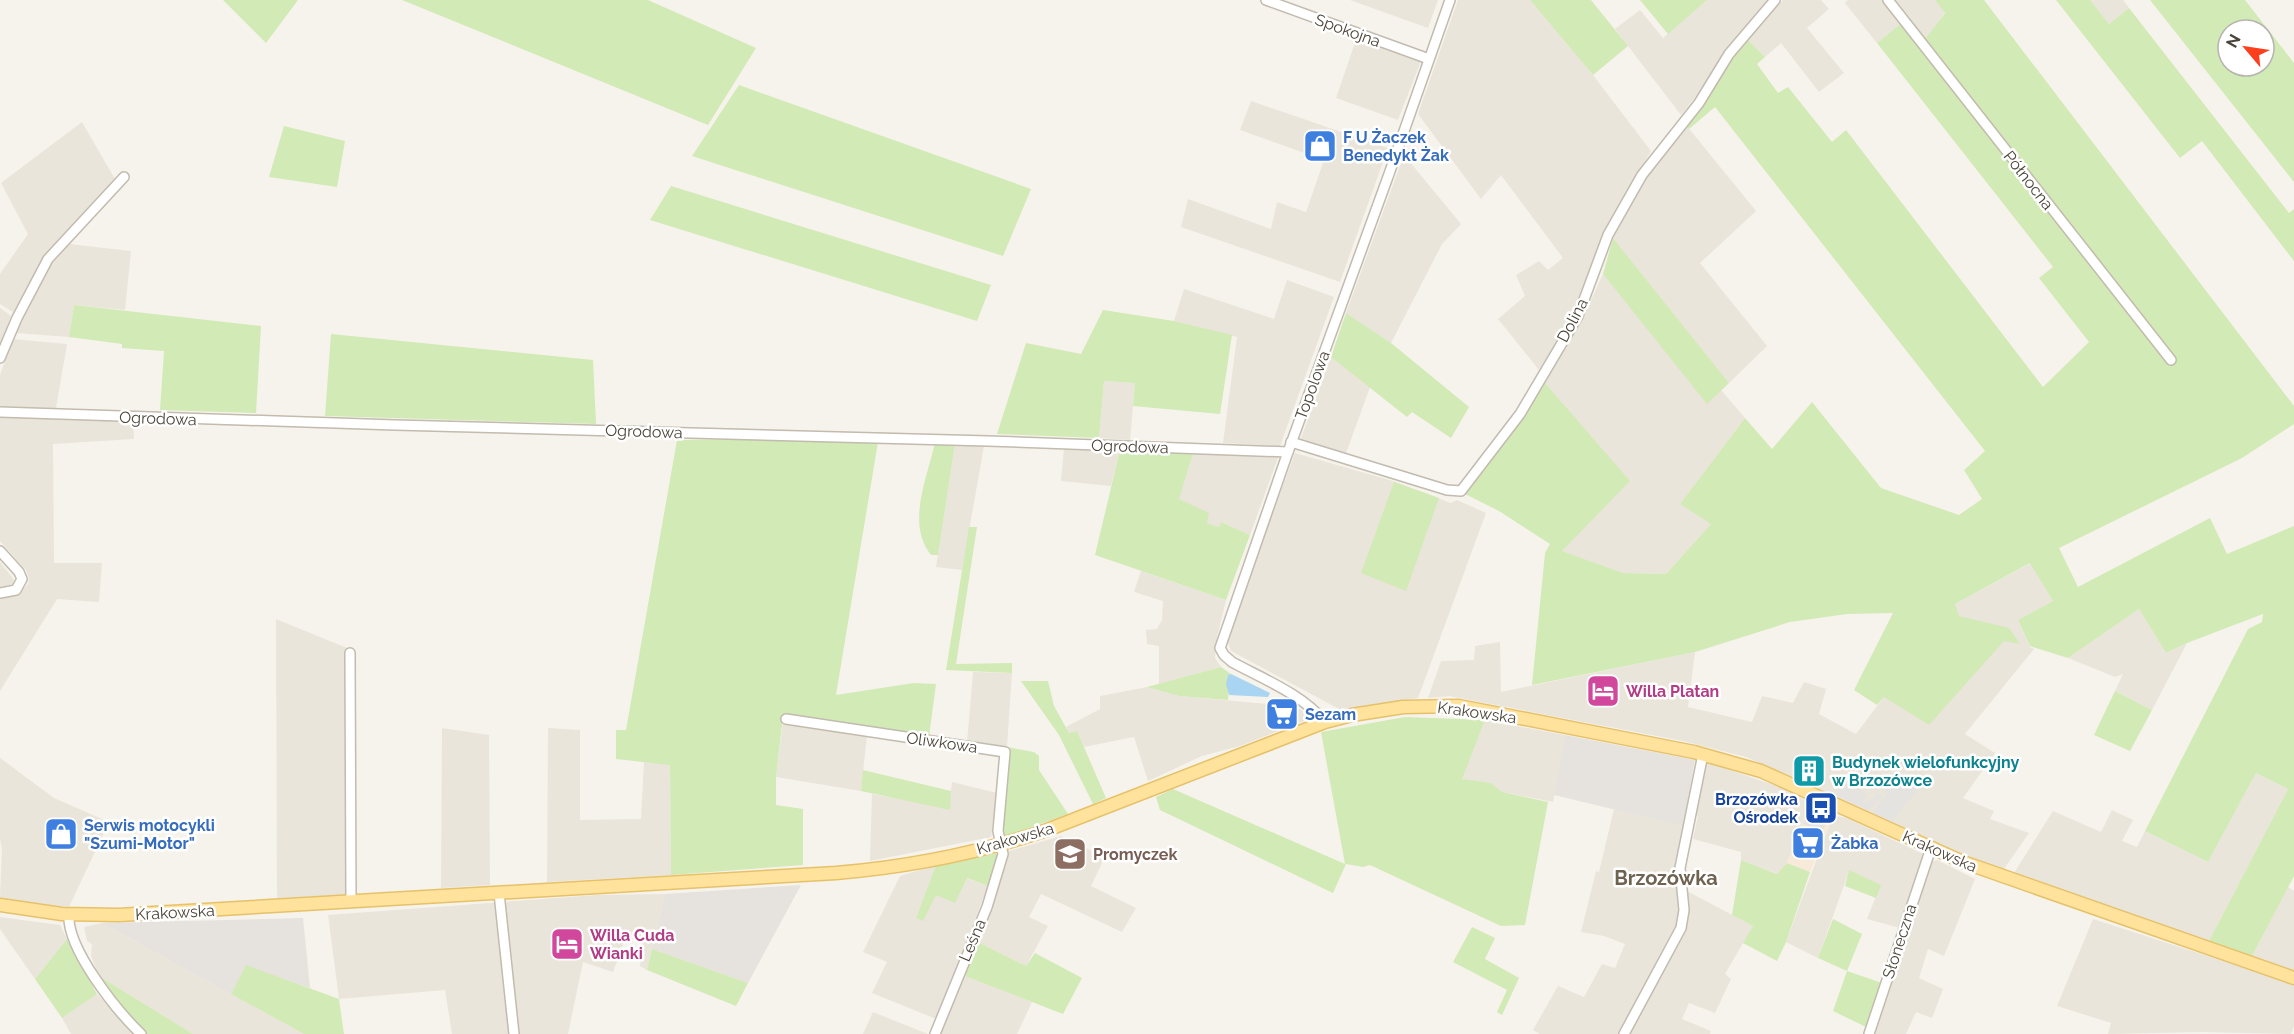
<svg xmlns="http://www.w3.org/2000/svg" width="2294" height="1034" font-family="Raleway,sans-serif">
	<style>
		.residential { fill: #eae5da }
		.commercial { fill: #f7ead8 }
		.industrial { fill: #e6e2dd }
		.green { fill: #d2eab5; fill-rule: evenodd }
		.parking { fill: #e5e3e0 }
		.water { fill: #a9d4f2 }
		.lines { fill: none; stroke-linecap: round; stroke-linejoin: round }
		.minor-casing { stroke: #c2bbae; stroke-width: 12 }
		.major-casing { stroke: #e6c16a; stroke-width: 15 }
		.minor { stroke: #fff; stroke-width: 9 }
		.major { stroke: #ffe39c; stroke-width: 12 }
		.labels { text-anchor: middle; stroke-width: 5; stroke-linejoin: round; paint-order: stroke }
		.street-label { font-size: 16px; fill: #4b4439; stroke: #fff }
		.shop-label { font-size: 16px; font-weight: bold; fill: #366cbe; stroke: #fff; text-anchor: start }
		.hotel-label { font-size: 16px; font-weight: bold; fill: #b23c85; stroke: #fff; text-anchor: start }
		.culture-label { font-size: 16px; font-weight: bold; fill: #0d838f; stroke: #fff; text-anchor: start }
		.transit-label { font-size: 16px; font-weight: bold; fill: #164399; stroke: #fff; text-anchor: end }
		.education-label { font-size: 16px; font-weight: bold; fill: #785e54; stroke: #fff; text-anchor: start }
		.quarter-label { font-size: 20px; font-weight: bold; fill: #6e6250; stroke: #fff }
	</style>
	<rect width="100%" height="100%" fill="#f6f3ec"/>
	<g class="residential">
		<polygon points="1350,0 1438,0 1428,28"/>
		<polygon points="1458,0 1530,0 1593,75 1651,151 1604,233 1574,313 1539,370 1498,319 1525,296 1516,275 1539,261 1548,270 1563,258 1501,175 1481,199 1418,114"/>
		<polygon points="1707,0 1769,0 1729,46 1696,96 1681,115 1615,29 1640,10 1663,38"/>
		<polygon points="1783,0 1821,0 1829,9 1807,28 1844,73 1819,92 1781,43 1765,57 1746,38"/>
		<polygon points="1848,0 1935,0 1945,12 1926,39 1909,17 1877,43 1845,3"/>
		<polygon points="2090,0 2123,0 2129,8 2109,24"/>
		<polygon points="1357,37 1421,61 1398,120 1336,98"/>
		<polygon points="1251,101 1388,148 1340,282 1181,227 1188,199 1271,229 1277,202 1306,212 1324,160 1240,130"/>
		<polygon points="82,122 116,181 49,250 13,312 0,304 0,274 28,234 1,183"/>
		<polygon points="1686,125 1756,211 1700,263 1767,346 1729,383 1613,238 1639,185"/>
		<polygon points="1404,155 1461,224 1442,244 1391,343 1346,313"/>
		<polygon points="69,244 131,251 125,310 74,305 69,337 16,333 51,265"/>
		<polygon points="1603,274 1707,403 1721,390 1745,418 1680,504 1712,523 1666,574 1623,573 1561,551 1544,382 1581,322"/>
		<polygon points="1287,280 1334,297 1280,446 1223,443 1237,337 1174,321 1184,289 1274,319"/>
		<polygon points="0,308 11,316 0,346"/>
		<polygon points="13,339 67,344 56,408 0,407 0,375"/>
		<polygon points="1331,357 1370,387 1345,456 1300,441"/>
		<polygon points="1104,381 1135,383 1130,440 1099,438"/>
		<polygon points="0,415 133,419 134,439 53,444 54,563 102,563 99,602 57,599 0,691 0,597 19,593 28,584 29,578 26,570 0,541"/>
		<polygon points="955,444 984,446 962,570 936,567"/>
		<polygon points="1064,447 1120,450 1111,486 1061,481"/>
		<polygon points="1193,453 1279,455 1250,535 1221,522 1219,527 1207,523 1178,499"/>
		<polygon points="1295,453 1393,481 1451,503 1457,500 1486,513 1418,698 1341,710 1231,651 1226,638"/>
		<polygon points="0,562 12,577 15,584 0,587"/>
		<polygon points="2031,563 2053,601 2018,620 2030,647 2034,649 1965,734 1995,753 1963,798 1994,811 1990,819 2029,833 2004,869 1968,856 1746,757 1683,741 1449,696 1428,698 1441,661 1474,660 1475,646 1500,642 1501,692 1695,652 1688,707 1752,722 1762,696 1793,703 1804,682 1826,689 1819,714 1856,734 1884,697 1931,617"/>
		<polygon points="1141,571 1226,600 1217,637 1215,658 1221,667 1159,684 1159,646 1147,644 1146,630 1157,629 1162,620 1163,601 1134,592"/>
		<polygon points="2139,609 2166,653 2187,643 2152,710 2115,691 2123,674 2115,677 2068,658"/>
		<polygon points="276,619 347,648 345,895 277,898"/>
		<polygon points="973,672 1012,673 1007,747 967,743"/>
		<polygon points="1147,687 1179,696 1268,704 1282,701 1303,711 1306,720 1240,746 1202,756 1148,781 1134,737 1084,747 1077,731 1069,733 1066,727 1100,709 1100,696"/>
		<polygon points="1485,720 1565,735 1553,802 1502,792 1461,779"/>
		<polygon points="783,721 867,735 861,791 776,777"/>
		<polygon points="442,728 489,735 490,885 441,888"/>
		<polygon points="548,728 580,730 580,820 641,819 644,762 670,764 671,875 547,882"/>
		<polygon points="0,758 54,798 109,822 69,907 4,899 0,897 2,849 0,839"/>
		<polygon points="1706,762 1777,786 1810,803 1787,863 1778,874 1741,860 1741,852 1693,839 1698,816 1694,814"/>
		<polygon points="2256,773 2288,789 2209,941 2014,873 2053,811 2101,832 2112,810 2133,820 2122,841 2137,847 2145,831 2208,862"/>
		<polygon points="952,782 997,793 991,837 870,861 872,794 949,808"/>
		<polygon points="1614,809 1683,826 1678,852 1677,874 1682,914 1678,929 1620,1034 1540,1034 1533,1030 1558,986 1584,997 1602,964 1615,968 1625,944 1604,936 1581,932 1596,871 1599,872"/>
		<polygon points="1833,815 1849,819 1923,854 1900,928 1867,919 1880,886 1849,871 1818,958 1786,942"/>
		<polygon points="1061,836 1105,857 1091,886 1136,908 1122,932 1041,894 1029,917 1048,926 1026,966 976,941 993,902 1009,851"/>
		<polygon points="1937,860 1975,879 1944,956 1928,949 1919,978 1943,989 1932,1018 1916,1012 1906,1034 1874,1034 1927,864"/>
		<polygon points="936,865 916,918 936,895 966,878 988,886 936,1019 872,993 887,962 863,952 900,876"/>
		<polygon points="2288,887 2294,891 2294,970 2252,956"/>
		<polygon points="1687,891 1753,926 1725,974 1731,979 1715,1013 1689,1003 1682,1019 1711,1031 1710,1034 1628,1034 1688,916"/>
		<polygon points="665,894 647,970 640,966 643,940 625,939 613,972 583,962 568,1034 452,1034 445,990 339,999 328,915 597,895"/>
		<polygon points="0,917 60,925 67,939 35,979 0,929"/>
		<polygon points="2093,919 2294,984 2294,1026 2291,1034 2202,1032 2108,1034 2111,1023 2057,1006"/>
		<polygon points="102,923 304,1034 193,1034 99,976 91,956 92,944 87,941 84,927"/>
		<polygon points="962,975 1032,1002 1017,1034 939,1034"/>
		<polygon points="97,994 133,1034 71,1034 62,1018"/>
		<polygon points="873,1012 928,1034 863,1034"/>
	</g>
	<polygon class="commercial" points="1810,803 1833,815 1810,872 1787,863"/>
	<g class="industrial">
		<polygon points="1565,735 1695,760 1683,826 1554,795"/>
		<polygon points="801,885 748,983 652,949 665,894"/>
		<polygon points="303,918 310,988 246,966 231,994 102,923"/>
	</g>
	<g class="green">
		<polygon points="223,0 298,0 266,43"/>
		<polygon points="402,0 648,0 756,48 708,125"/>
		<polygon points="1530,0 1591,0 1628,46 1593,75"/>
		<polygon points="1640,0 1707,0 1668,34"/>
		<polygon points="1935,0 1984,0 2294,406 2294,424 2242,458 2059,548 2078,587 2210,518 2227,554 2294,526 2294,876 2252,956 2209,941 2288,789 2256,773 2208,862 2145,831 2248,629 2262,622 2263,614 2187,643 2166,653 2139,609 2068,658 2030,646 2018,620 2053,601 2030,563 1955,604 1959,616 2009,628 2020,644 2004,641 1929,725 1884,697 1877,705 1854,690 1893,613 1847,614 1790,622 1695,652 1532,685 1545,553 1550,544 1499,511 1465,494 1503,444 1544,382 1630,481 1562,551 1623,573 1666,574 1711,524 1680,504 1745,418 1772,449 1812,402 1881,488 1959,515 1982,499 1964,470 1985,451 1715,107 1689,129 1686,125 1709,96 1746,38 1765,57 1757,64 1778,93 1788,87 1832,142 1846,130 2043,387 2089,342 2039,278 2053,267 1877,43 1909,17 1926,38 1945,13"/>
		<polygon points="2056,0 2090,0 2109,24 2129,8 2289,213 2294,209 2294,261 2202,141 2180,158"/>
		<path d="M2150,0H2245L2294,63V182ZM2228,30H2264V66H2228Z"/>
		<polygon points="739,85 1031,189 1003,256 692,156"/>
		<polygon points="284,126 345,141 337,187 269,177"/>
		<polygon points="671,186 991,285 977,321 650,220"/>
		<polygon points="1613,238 1729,383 1707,404 1603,274"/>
		<polygon points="74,305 261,326 256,413 160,410 164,351 122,348 122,344 69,337"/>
		<polygon points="1103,310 1174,321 1232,335 1220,414 1133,406 1135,383 1104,381 1099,438 997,434 1026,343 1081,354"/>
		<polygon points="1346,313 1391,343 1469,407 1451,438 1412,412 1407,417 1331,357"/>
		<polygon points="331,334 593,360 596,424 325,416"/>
		<polygon points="769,439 878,442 836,695 914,683 936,684 929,737 783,716 776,777 776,805 803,809 803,865 671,875 670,765 616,759 616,730 626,730 677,440"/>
		<path d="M935,443L955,444L938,555H931C906,524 927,478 935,443Z"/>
		<polygon points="1120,450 1193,453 1179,499 1209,513 1207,523 1219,527 1221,522 1250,535 1226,600 1095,555"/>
		<polygon points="1394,482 1439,498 1406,591 1361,573"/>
		<polygon points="969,527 977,527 956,664 1012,663 1012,673 946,670"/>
		<path d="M1221,667L1231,674L1228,675C1225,685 1230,691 1228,700L1179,696L1147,687Z"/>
		<polygon points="1021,681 1048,681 1054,706 1069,733 1077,731 1106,798 1093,804 1059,735"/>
		<polygon points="2115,691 2152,710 2130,751 2094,735"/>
		<polygon points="1405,717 1485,720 1462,779 1491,783 1502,792 1548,802 1525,925 1501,926 1370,865 1363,867 1346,864 1333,893 1160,810 1156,797 1173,789 1345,864 1321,732"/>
		<polygon points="1007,747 1034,752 1039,756 1039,770 1068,814 1007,836 1001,833"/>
		<polygon points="863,770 951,791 950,810 861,791"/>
		<polygon points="999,853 988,886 967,878 955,903 936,895 923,921 916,918 936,865"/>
		<polygon points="1741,860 1777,874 1787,863 1810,872 1786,942 1777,961 1743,943 1753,926 1732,915"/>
		<polygon points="1849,870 1881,885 1876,898 1845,886"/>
		<polygon points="1833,919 1862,934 1847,971 1882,983 1868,1028 1833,1011 1847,971 1818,958"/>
		<polygon points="1472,927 1495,938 1485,959 1519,978 1502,1015 1497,1012 1507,990 1453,962"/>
		<polygon points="67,939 97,994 62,1018 35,979"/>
		<polygon points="976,941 1026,966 1035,953 1082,978 1063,1014 962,975"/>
		<polygon points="652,949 748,983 736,1006 647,970"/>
		<polygon points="246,965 339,999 344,1034 304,1034 231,994"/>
		<polygon points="97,971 99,976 193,1034 145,1034 98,980 94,972"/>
	</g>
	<g class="parking">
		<polygon points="1893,772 1920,786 1892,822 1873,812 1888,793 1881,785"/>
		<polygon points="1850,782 1867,795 1863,800 1867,804 1877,793 1882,796 1869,810 1836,795"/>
		<polygon points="1810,806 1830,814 1822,832 1803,824"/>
	</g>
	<polygon class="water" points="1231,674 1270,693 1268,697 1229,695 1226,684 1228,675"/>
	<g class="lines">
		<defs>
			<g id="minor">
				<polyline points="1266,0 1429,59"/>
				<polyline points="1888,0 2171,360"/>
				<polyline points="0,358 17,318 48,259 124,177"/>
				<polyline points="0,412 395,425 988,441 1288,452"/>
				<polyline points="1291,442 1447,490 1461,491 1520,414 1578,316 1608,235 1642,175 1699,103 1729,54 1775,0"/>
				<polyline points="0,551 19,572 22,579 16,590 0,593"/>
				<polyline points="350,653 351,902"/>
				<polyline points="786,719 1005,752 998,831 1003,854 987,907 935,1034"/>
				<path d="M1325,722C1302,694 1263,679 1232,662L1224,655L1220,648L1288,452L1389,174L1450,0"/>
				<polyline points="499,893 514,1034"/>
				<path d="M69,914C66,948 117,1011 141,1034"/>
				<polyline points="1624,1034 1681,928 1684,910 1680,868 1703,754"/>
				<polyline points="1869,1034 1931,848"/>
			</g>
			<path id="major" d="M0,905L62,914L119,915L836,873C907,867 979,853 1047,830L1325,722L1352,715L1403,707L1459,706L1694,752L1761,771L1963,862L2294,978"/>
		</defs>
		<use href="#minor" class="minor-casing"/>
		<use href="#major" class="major-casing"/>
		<use href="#minor" class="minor"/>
		<use href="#major" class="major"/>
	</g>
	<defs>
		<symbol id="shop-square" viewBox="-11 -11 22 22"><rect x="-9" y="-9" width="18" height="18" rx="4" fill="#3f7fe0" stroke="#fff"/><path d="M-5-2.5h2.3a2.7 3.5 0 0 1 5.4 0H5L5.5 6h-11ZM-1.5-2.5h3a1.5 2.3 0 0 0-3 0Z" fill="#fff"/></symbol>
		<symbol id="hotel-square" viewBox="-11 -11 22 22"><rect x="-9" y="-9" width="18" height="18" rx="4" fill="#d1479c" stroke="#fff"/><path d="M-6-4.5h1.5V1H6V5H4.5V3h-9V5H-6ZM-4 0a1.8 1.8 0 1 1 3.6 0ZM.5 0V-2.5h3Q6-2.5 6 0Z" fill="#fff"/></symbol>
		<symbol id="supermarket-square" viewBox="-11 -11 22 22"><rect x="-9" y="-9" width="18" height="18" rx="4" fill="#3f7fe0" stroke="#fff"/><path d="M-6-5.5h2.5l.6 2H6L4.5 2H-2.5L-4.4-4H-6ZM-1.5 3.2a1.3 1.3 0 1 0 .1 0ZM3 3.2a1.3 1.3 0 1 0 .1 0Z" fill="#fff"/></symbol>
		<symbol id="building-square" viewBox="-11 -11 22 22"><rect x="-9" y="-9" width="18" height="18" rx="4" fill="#0f9aa8" stroke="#fff"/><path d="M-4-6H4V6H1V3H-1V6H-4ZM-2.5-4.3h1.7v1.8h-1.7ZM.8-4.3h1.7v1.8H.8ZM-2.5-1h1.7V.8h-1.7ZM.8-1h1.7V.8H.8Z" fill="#fff"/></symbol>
		<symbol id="bus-square" viewBox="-11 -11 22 22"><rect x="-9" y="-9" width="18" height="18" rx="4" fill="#1a4fb4" stroke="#fff"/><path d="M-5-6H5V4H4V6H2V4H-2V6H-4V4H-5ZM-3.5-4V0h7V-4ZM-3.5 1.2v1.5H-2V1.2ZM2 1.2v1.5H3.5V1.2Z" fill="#fff"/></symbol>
		<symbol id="school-square" viewBox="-11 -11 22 22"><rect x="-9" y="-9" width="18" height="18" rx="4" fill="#8d6e63" stroke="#fff"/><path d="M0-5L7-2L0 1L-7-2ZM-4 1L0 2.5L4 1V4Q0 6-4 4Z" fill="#fff"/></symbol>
	</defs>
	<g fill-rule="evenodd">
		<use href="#shop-square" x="1301" y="127" width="38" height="38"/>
		<use href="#hotel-square" x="1584" y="672" width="38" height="38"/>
		<use href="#supermarket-square" x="1263" y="695" width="38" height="38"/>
		<use href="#building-square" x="1790" y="752" width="38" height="38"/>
		<use href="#bus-square" x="1802" y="789" width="38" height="38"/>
		<use href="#shop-square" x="42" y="815" width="38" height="38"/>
		<use href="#supermarket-square" x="1789" y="824" width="38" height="38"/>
		<use href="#school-square" x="1051" y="835" width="38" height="38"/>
		<use href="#hotel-square" x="548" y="925" width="38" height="38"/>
	</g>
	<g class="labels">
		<g class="street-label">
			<text transform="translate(1348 30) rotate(20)" y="6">Spokojna</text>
			<text transform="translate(2029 180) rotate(52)" y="6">Północna</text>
			<text transform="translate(1572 320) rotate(-62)" y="6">Dolina</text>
			<text transform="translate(1312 385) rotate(-70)" y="6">Topolowa</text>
			<text transform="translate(158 418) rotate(2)" y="6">Ogrodowa</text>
			<text transform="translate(644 431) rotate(2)" y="6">Ogrodowa</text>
			<text transform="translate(1130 446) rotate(2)" y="6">Ogrodowa</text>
			<text transform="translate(1477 712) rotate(8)" y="6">Krakowska</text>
			<text transform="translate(942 742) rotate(8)" y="6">Oliwkowa</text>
			<text transform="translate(1015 838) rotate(-16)" y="6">Krakowska</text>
			<text transform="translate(1940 851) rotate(24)" y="6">Krakowska</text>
			<text transform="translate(175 912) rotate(-3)" y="6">Krakowska</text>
			<text transform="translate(972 940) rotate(-67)" y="6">Leśna</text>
			<text transform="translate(1899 941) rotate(-72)" y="6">Słoneczna</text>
		</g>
		<g class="shop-label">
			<text x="1343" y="143">F U Żaczek<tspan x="1343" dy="18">Benedykt Żak</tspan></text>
			<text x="1305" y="720">Sezam</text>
			<text x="84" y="831">Serwis motocykli<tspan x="84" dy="18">"Szumi-Motor"</tspan></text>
			<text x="1831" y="849">Żabka</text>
		</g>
		<g class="hotel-label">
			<text x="1626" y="697">Willa Platan</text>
			<text x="590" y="941">Willa Cuda<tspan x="590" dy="18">Wianki</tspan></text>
		</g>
		<g class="culture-label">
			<text x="1832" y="768">Budynek wielofunkcyjny<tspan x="1832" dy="18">w Brzozówce</tspan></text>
		</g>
		<g class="transit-label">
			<text x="1798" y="805">Brzozówka<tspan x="1798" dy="18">Ośrodek</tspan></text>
		</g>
		<g class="education-label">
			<text x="1093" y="860">Promyczek</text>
		</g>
		<g class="quarter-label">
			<text x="1666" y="885">Brzozówka</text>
		</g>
	</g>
	<g transform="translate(2246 48) rotate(299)"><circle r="28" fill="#ffffff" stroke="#b7b4b0" stroke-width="1.5"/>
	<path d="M0-4.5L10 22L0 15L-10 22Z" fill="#fc3f1d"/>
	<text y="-9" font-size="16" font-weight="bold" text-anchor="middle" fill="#4b4439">N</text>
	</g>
</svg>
